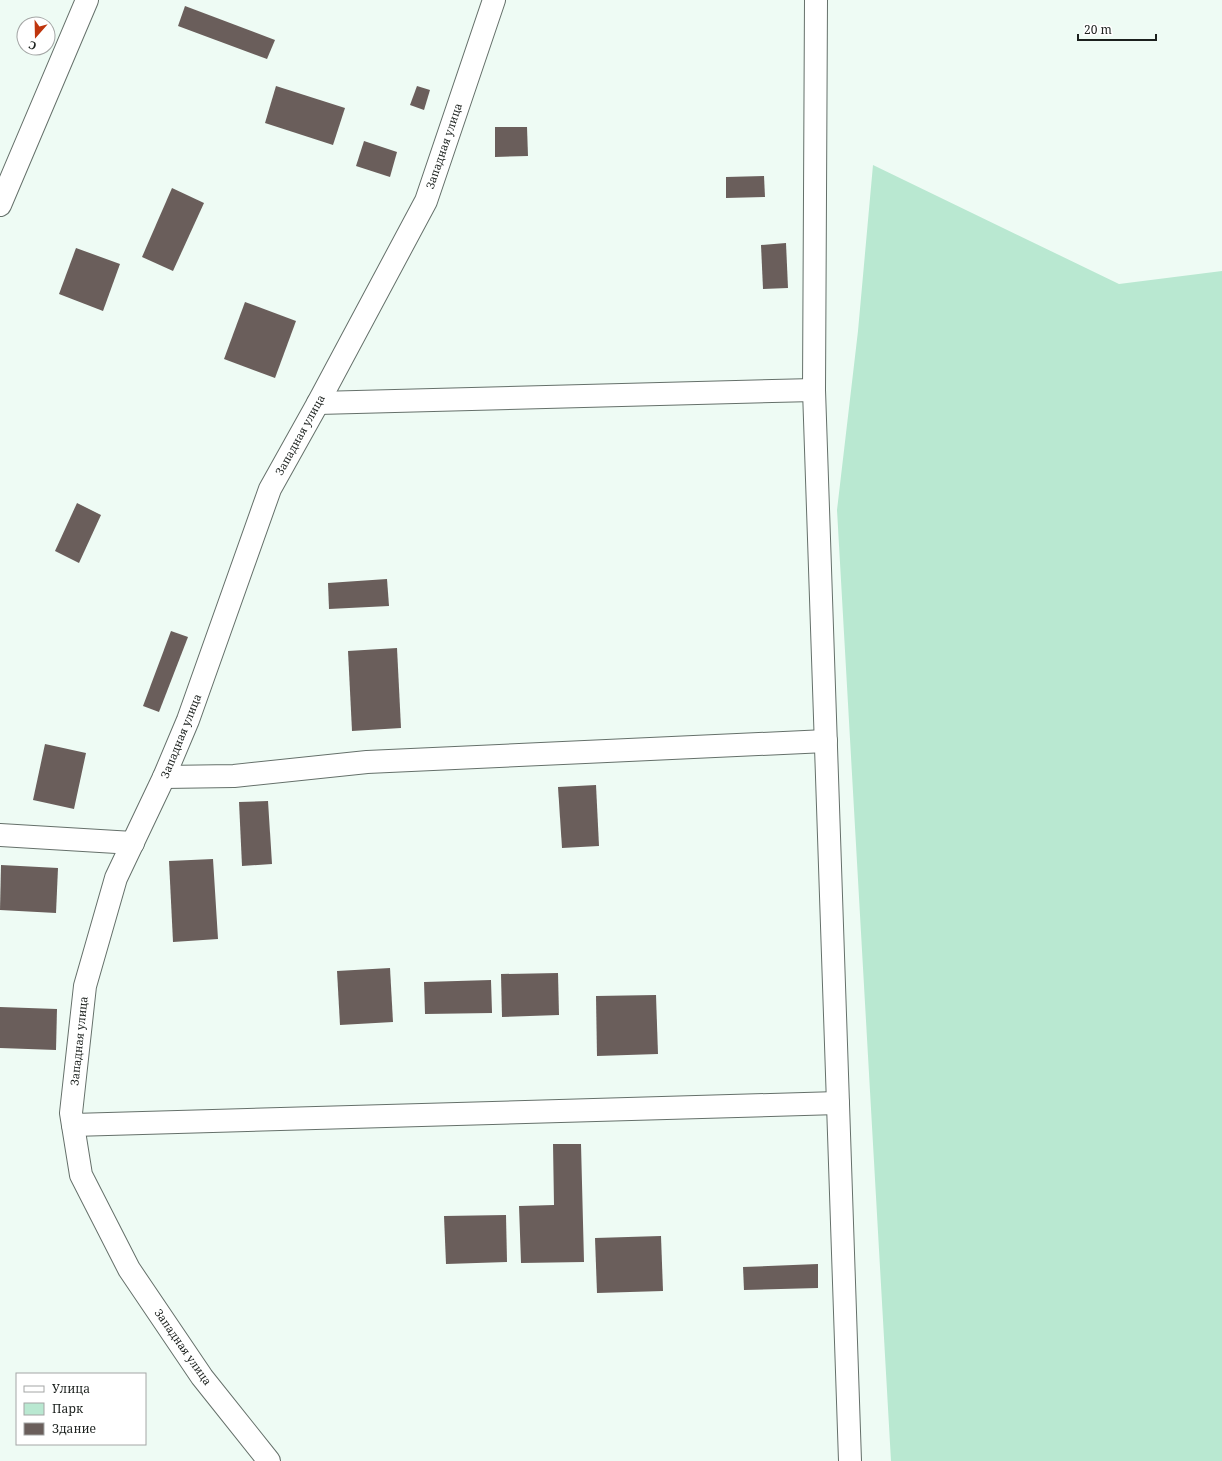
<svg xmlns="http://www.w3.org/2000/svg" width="1222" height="1461" font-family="'Noto Serif',serif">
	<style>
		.green { fill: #b9e8d1 }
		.building { fill: #6a5e5b }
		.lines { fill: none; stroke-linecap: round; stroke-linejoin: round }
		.minor-casing { stroke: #65706a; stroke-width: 24 }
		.minor { stroke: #fff; stroke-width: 22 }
		.labels { text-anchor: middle; stroke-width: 4; stroke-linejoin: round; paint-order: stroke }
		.street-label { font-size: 11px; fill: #1b201d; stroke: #fff }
	</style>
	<rect width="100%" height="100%" fill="#eefbf4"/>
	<polygon class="green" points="873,165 1119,284 1222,271 1222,1461 891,1461 837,510 858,331"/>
	<g class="building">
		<polygon points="185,6 275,40 267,59 178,26"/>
		<polygon points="276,86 345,108 333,145 265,123"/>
		<polygon points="417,86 430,90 424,110 410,105"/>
		<polygon points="495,127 527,127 528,156 495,157"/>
		<polygon points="364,141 397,152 390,177 356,166"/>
		<polygon points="764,176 765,197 726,198 726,177"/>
		<polygon points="172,188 204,203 173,271 142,257"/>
		<polygon points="786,243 788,288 763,289 761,245"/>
		<polygon points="76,248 120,264 103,311 59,294"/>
		<polygon points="245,302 296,321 275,378 224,359"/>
		<polygon points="77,503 101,515 79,563 55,551"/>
		<polygon points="387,579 389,606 329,609 328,583"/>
		<polygon points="171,631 188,637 159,712 143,706"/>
		<polygon points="397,648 401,728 352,731 348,651"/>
		<polygon points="45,744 86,753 74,809 33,800"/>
		<polygon points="596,785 599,846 562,848 558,787"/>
		<polygon points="268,801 272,864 242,866 239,802"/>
		<polygon points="213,859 218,939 173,942 169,861"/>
		<polygon points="1,865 58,868 56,913 0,910"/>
		<polygon points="390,968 393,1022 340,1025 337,971"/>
		<polygon points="558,973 559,1015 502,1017 501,974"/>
		<polygon points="491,980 492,1013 425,1014 424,982"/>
		<polygon points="656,995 658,1054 597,1056 596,996"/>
		<polygon points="0,1007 57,1009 56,1050 0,1048"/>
		<polygon points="553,1144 581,1144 584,1262 521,1263 519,1206 554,1205"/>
		<polygon points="506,1215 507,1262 446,1264 444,1216"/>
		<polygon points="661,1236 663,1291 597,1293 595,1238"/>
		<polygon points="818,1264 818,1288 744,1290 743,1267"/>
	</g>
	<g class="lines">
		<defs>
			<g id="minor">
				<polyline points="816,0 814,390 850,1461"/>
				<polyline points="0,205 87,0"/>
				<polyline points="318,403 814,390"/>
				<polyline points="164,777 234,776 367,762 826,741"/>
				<polyline points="0,835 133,843"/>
				<polyline points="73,1125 838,1103"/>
				<polyline points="269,1461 202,1377 129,1269 81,1175 71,1113 85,986 116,878 164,777 188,720 270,489 318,403 426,201 494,0"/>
			</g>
		</defs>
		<use href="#minor" class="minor-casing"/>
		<use href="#minor" class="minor"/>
	</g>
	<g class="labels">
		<g class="street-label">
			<text transform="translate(444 146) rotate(-71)" y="4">Западная улица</text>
			<text transform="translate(300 435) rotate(-61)" y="4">Западная улица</text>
			<text transform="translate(181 736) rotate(-68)" y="4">Западная улица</text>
			<text transform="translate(79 1041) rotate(-84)" y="4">Западная улица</text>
			<text transform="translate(183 1347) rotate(55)" y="4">Западная улица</text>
		</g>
	</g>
	<rect x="16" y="1373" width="130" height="72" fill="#ffffff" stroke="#a4a6a5"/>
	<rect x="24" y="1386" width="20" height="6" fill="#ffffff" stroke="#a4a6a5"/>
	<text x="52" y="1393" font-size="12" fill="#1b201d">Улица</text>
	<rect x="24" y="1403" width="20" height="12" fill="#b9e8d1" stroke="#a4a6a5"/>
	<text x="52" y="1413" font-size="12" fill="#1b201d">Парк</text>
	<rect x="24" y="1423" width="20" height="12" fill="#6a5e5b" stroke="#a4a6a5"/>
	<text x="52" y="1433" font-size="12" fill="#1b201d">Здание</text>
	<g transform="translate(36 36) rotate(200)"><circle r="19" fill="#ffffff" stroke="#a4a6a5"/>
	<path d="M0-3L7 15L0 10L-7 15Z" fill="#bf350d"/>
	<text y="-6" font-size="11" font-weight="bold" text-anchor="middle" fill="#1b201d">С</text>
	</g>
	<path d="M1078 34v6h78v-6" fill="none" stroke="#1b201d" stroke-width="2"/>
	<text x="1084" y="34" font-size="12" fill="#1b201d" stroke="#ffffff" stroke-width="3" paint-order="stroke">20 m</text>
</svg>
